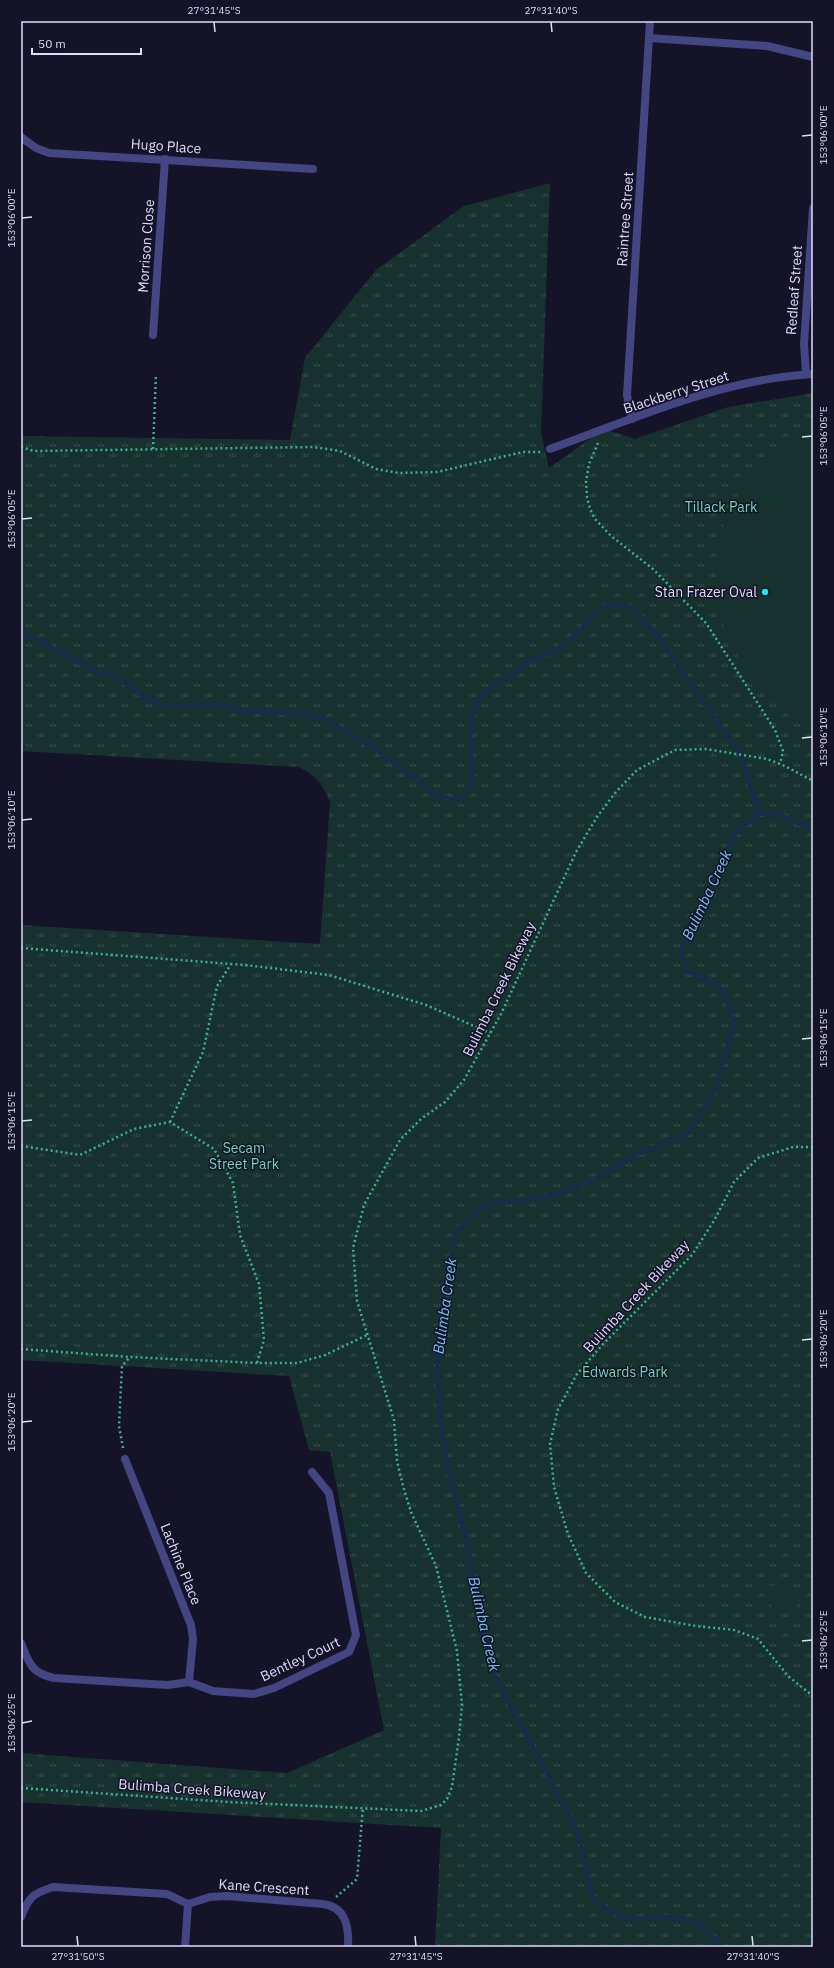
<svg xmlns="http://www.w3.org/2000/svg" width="834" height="1968" font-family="'IBM Plex Sans',sans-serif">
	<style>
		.park { fill: url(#park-tufts) }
		.pitch { fill: #17312e }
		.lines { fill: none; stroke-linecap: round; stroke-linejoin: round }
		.stream { stroke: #142e4a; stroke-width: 4.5 }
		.path { stroke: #3db09e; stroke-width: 2.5; stroke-dasharray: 2 3; stroke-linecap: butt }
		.street { stroke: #434682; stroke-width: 8 }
		.ticks { fill: none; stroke: #deddfc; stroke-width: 1.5 }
		.poi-dot { fill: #1ce8e9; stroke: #151328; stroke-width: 1.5 }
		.labels { text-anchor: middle; stroke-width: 3; stroke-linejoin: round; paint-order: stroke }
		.street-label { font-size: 14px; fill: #deddfc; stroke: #151328 }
		.park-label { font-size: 14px; fill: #6fd6b2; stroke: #151328 }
		.poi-label { font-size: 14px; fill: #deddfc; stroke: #151328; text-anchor: end }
		.water-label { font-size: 15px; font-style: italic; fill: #75c4f1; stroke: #151328 }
		.neatline { fill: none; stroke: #deddfc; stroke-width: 1.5 }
		.ticks-label { font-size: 10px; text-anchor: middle; fill: #deddfc }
	</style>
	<defs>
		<pattern id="park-tufts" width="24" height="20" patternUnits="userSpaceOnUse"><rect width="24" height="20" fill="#17312e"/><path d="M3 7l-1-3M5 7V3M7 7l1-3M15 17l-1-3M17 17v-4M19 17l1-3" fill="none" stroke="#384e4d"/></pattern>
	</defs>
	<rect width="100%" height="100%" fill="#151328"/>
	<path class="park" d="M550,183L541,433L549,468L604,429L635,439L728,407L813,393V1947H435L441,1828L21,1802V1753L287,1773L384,1730L330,1452L309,1450L289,1376L21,1360V925L320,944L330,802C322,783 317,777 299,767L21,751V436L290,440L305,358L376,270L464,206Z"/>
	<g class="pitch">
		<polygon points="813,430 813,721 778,703 742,665 720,618 715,566 726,515 754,470 795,436"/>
		<polygon points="792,1581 798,1606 773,1612 767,1587"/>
	</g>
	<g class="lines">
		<g class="stream">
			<polyline points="21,635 36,639 97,672 112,675 148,700 169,706 221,704 240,711 297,713 321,717 378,751 436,795 453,800 463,796 469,787 472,777 470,739 472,715 481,695 532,660 559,648 579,632 597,610 611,604 632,607 657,636 740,754 759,813"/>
			<polyline points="722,1947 697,1921 665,1917 627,1919 594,1902 578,1832 491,1669 478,1611 467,1542 448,1470 439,1410 437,1351 443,1295 456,1231 483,1206 554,1195 593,1180 632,1156 687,1134 713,1095 734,1024 727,1000 717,984 687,971 681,950 736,832 759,813 778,814 813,830"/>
		</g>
		<g class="path">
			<polyline points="598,443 589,464 586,482 587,497 590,509 595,519 611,536 653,569 706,623 775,730 783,751 780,764"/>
			<polyline points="21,447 34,451 313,447 340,451 376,469 399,473 437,472 523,452 541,452"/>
			<polyline points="153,449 156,374"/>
			<polyline points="21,948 245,965 329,975 426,1005 490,1033"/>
			<polyline points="170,1122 203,1052 217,986 231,964"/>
			<polyline points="21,1146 80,1155 134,1129 170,1122 214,1149 233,1183 240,1235 259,1284 264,1340 257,1363 297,1363 325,1355 367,1335"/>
			<polyline points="813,1147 793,1147 758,1158 734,1182 715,1219 692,1255 604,1343 577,1374 558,1409 550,1444 554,1487 568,1534 586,1573 615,1602 645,1617 696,1626 734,1630 758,1639 788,1676 813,1696"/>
			<polyline points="21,1349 130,1357"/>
			<polyline points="123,1448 119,1426 122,1366 130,1357 257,1363"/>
			<polyline points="21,1788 229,1802 421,1811 441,1805 447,1799 452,1787 459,1737 462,1705 457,1651 436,1566 411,1512 403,1486 397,1461 394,1420 357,1301 353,1248 364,1205 400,1140 421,1119 445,1102 464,1080 501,1014 576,852 597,817 615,793 637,770 675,750 706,749 767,759 785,766 813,781"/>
			<polyline points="336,1897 357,1879 363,1807"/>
		</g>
		<g class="street">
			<polyline points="649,38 767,46 813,57"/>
			<polyline points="21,137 36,148 49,153 313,169"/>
			<polyline points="153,335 165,159"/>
			<polyline points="806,374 804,344 813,208"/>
			<polyline points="632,419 627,395 650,21"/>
			<path d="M550,449C635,418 722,379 813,374"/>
			<polyline points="125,1459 191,1625 193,1639 189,1682"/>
			<path d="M21,1643C29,1663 31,1673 54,1678L168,1685L189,1682L213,1691L254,1694L274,1688L349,1652L356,1635L329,1493L312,1472"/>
			<path d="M21,1917C29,1897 32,1894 53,1887L167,1894L188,1904L210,1897L227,1896L323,1904C346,1907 349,1927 348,1947"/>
			<polyline points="185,1947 188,1904"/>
		</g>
	</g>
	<path class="ticks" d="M214,22L215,32M551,22L552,32M802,136L812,135M22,218L32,217M802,437L812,436M22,519L32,518M802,738L812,737M22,820L32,819M802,1039L812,1038M22,1121L32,1120M802,1340L812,1339M22,1422L32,1421M802,1641L812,1640M22,1723L32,1721M77,1936L78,1946M415,1936L416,1946M752,1936L753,1946"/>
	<circle class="poi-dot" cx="765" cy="592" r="4"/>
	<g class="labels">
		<g class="street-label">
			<text transform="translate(166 146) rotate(4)" y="5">Hugo Place</text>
			<text transform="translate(625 219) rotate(-86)" y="5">Raintree Street</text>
			<text transform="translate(146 246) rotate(-86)" y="5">Morrison Close</text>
			<text transform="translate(794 290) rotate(-86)" y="5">Redleaf Street</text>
			<text transform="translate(676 392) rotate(-18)" y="5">Blackberry Street</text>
			<text transform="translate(499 989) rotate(-64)" y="5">Bulimba Creek Bikeway</text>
			<text transform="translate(636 1296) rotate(-47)" y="5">Bulimba Creek Bikeway</text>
			<text transform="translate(181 1564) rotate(68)" y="5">Lachine Place</text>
			<text transform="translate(300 1659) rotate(-25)" y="5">Bentley Court</text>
			<text transform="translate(192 1789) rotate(4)" y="5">Bulimba Creek Bikeway</text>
			<text transform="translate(264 1887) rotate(4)" y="5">Kane Crescent</text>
		</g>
		<g class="park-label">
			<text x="721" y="512">Tillack Park</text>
			<text x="244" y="1153">Secam<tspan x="244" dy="16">Street Park</tspan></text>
			<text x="625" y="1377">Edwards Park</text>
		</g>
		<g class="poi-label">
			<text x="757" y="597">Stan Frazer Oval</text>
		</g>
		<g class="water-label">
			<text transform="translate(707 895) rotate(-65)" y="5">Bulimba Creek</text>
			<text transform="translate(445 1306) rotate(-82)" y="5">Bulimba Creek</text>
			<text transform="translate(484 1624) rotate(77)" y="5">Bulimba Creek</text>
		</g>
	</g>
	<rect width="834" height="1968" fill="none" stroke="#151328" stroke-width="44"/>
	<path d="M32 48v6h109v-6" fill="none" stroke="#deddfc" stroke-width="2"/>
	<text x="38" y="48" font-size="12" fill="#deddfc" stroke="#151328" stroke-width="3" paint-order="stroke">50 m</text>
	<rect x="22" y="22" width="790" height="1924" class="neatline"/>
	<g class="ticks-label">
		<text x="214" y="14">27°31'45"S</text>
		<text x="551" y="14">27°31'40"S</text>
		<text transform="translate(823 135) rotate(-90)" y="4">153°06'00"E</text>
		<text transform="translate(11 218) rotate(-90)" y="4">153°06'00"E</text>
		<text transform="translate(823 436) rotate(-90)" y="4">153°06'05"E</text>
		<text transform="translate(11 519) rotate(-90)" y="4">153°06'05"E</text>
		<text transform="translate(823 737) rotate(-90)" y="4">153°06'10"E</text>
		<text transform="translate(11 820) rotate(-90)" y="4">153°06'10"E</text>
		<text transform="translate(823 1038) rotate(-90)" y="4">153°06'15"E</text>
		<text transform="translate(11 1121) rotate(-90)" y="4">153°06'15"E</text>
		<text transform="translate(823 1339) rotate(-90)" y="4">153°06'20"E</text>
		<text transform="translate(11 1422) rotate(-90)" y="4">153°06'20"E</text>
		<text transform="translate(823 1640) rotate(-90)" y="4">153°06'25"E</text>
		<text transform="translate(11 1723) rotate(-90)" y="4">153°06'25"E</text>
		<text x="78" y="1960">27°31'50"S</text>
		<text x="416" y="1960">27°31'45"S</text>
		<text x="753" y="1960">27°31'40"S</text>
	</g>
</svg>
